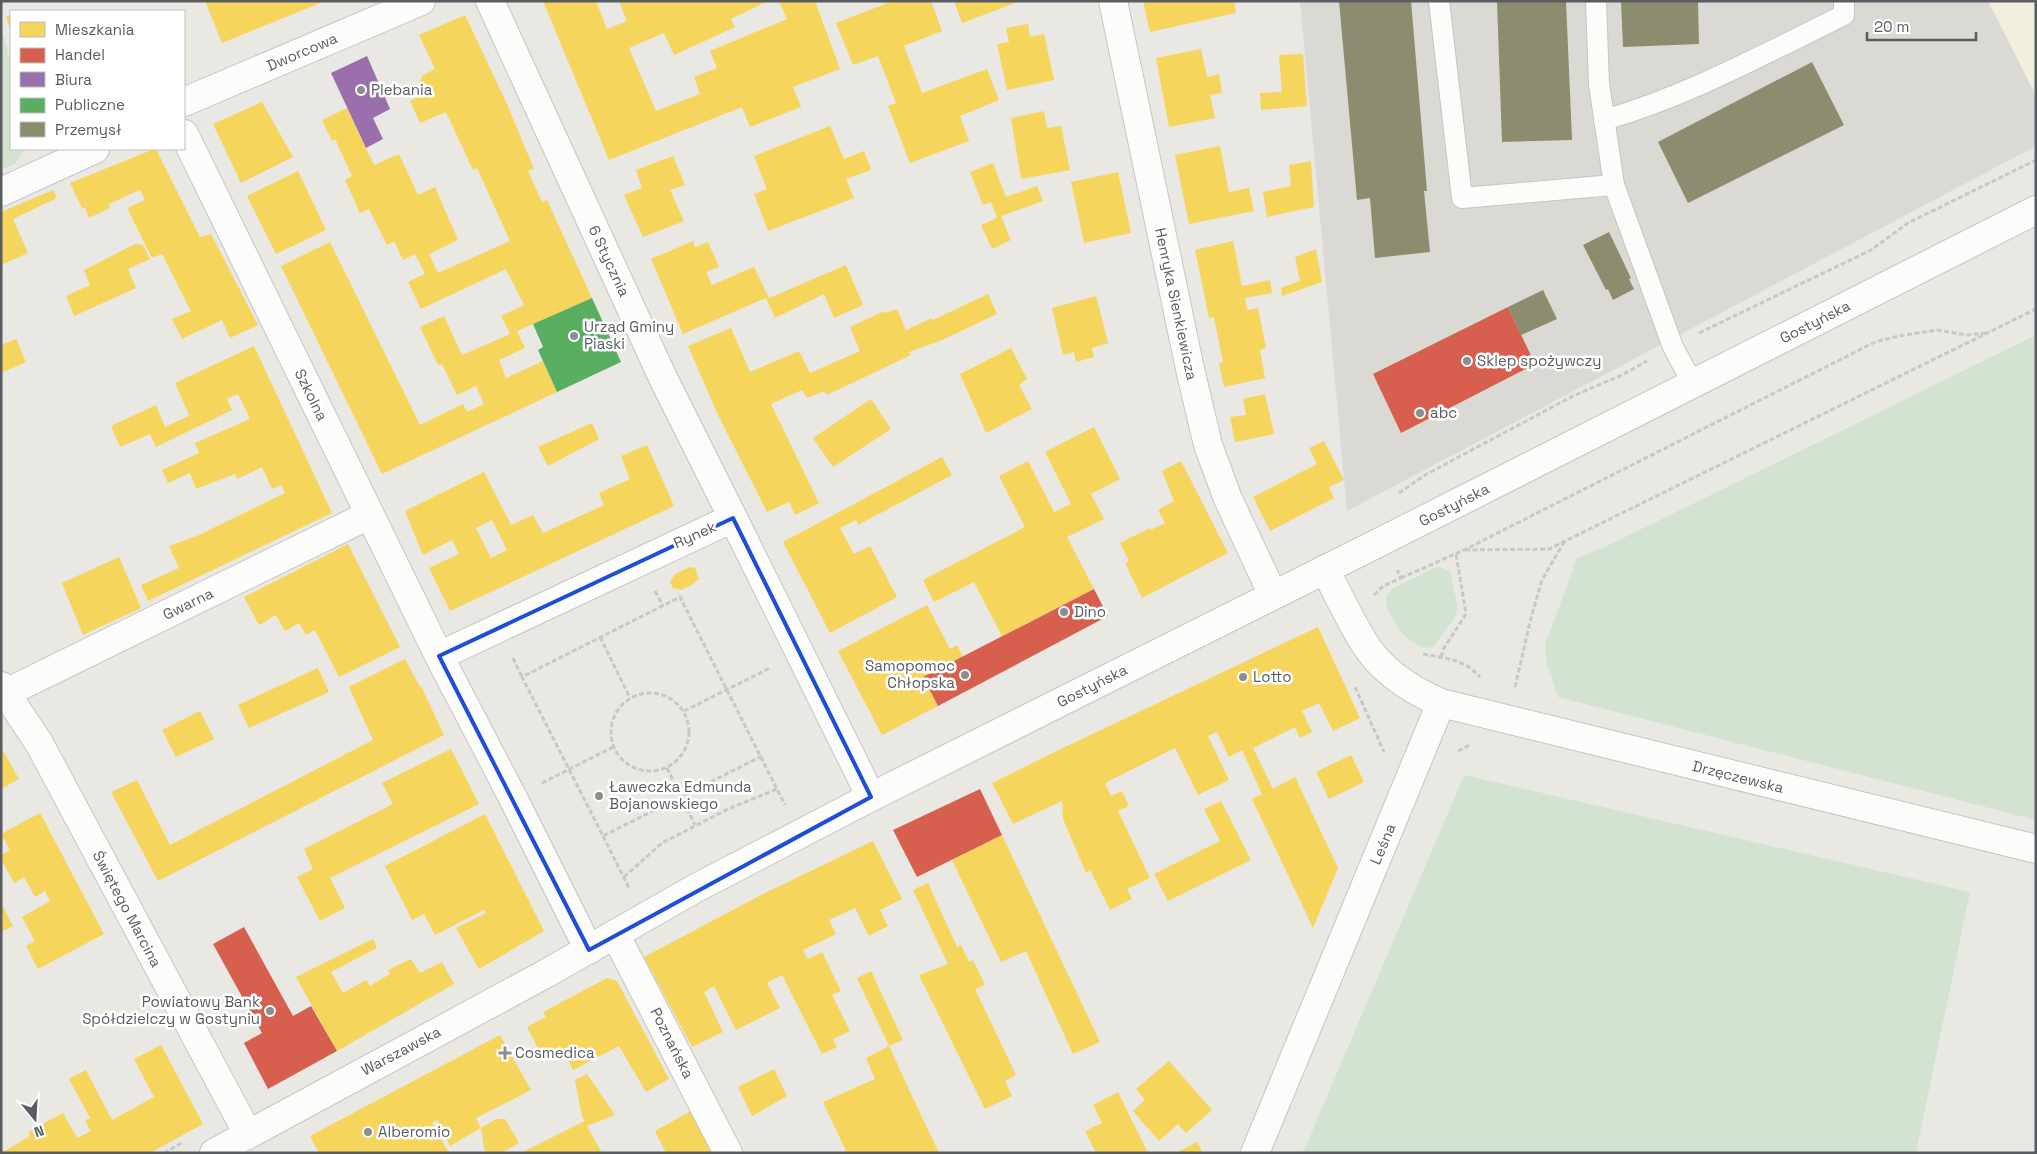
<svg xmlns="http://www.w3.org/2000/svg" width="2037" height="1154" font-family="'Space Grotesk',sans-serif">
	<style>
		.commercial { fill: #f2efdc }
		.industrial { fill: #dad9d4 }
		.green { fill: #d2e4d1 }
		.homes { fill: #f6d55c; fill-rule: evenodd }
		.shops { fill: #d6604d }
		.offices { fill: #9970ab }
		.public { fill: #5aae61 }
		.industry { fill: #8c8c6e }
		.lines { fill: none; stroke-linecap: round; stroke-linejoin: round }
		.service-casing { stroke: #c5c5c5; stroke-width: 22 }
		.minor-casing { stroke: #c5c5c5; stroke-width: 30 }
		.tertiary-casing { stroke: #c5c5c5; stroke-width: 30 }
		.path { stroke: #c5c9c7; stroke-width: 3; stroke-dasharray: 5 2.5; stroke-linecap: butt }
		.service { stroke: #fcfcfb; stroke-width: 20 }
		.minor { stroke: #fcfcfb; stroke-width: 28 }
		.tertiary { stroke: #fcfcfb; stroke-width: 28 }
		.marked { fill: none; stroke: #1d4ed8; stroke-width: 4; stroke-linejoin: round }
		.poi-dot { fill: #8b8d8e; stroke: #fff; stroke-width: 2 }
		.labels { text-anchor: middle; stroke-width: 5; stroke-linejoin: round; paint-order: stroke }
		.street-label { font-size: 15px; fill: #595c60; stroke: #fff }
		.poi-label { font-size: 15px; fill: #595c60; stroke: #fff; text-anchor: start }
	</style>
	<rect width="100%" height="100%" fill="#e9e8e3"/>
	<polygon class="commercial" points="1988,1 2036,1 2036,96"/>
	<polygon class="industrial" points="1300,1 1988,1 2036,96 2036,146 1347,511"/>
	<g class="green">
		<polygon points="1,27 11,63 11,149 25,149 15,164 1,170"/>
		<polygon points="2036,335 2036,820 1558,697 1547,664 1545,645 1577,558 1605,547"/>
		<polygon points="1438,566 1450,572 1458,608 1454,619 1433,647 1422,648 1406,637 1399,629 1387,608 1386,596 1392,589"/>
		<polygon points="1464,775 1970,892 1916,1153 1303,1153"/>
	</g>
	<g class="homes">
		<polygon points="205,1 325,1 222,43"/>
		<polygon points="543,1 596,1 607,29 627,21 619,1 768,1 731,19 735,27 674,55 664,33 629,48 656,111 700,94 694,77 717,68 710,51 787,19 779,1 815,1 840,69 793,87 801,107 750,127 742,107 609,160"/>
		<polygon points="893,1 931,1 942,31 904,46 922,93 987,69 999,100 960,116 969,141 910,163 888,106 896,103 878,56 853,65 836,23"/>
		<polygon points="954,1 1021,1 962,23"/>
		<polygon points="1143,1 1234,1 1236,13 1150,32"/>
		<polygon points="11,15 11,32 6,17"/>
		<polygon points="465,15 507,104 534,169 528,171 542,202 547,200 592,298 517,331 525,348 499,360 506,378 543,361 557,392 382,474 281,266 330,242 420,425 463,404 467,412 484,404 476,386 457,395 442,364 438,365 420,327 444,316 462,355 510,334 501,316 524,305 506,269 421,309 408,282 425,274 415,254 403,260 394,241 387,245 369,209 360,213 345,180 352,176 335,139 332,141 322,120 347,108 374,165 399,154 418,195 435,187 458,240 429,254 438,273 510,241 477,168 473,170 446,112 420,123 410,101 423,95 418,85 423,75 435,69 419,35"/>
		<polygon points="1028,24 1030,37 1044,34 1054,80 1007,90 997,44 1009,42 1006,28"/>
		<polygon points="1201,49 1207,77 1219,74 1222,93 1210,95 1215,118 1169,127 1156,58"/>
		<polygon points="1303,54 1307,106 1261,110 1260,93 1282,92 1279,55"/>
		<polygon points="262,102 293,157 241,183 213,124"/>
		<polygon points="1044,111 1047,128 1061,126 1070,170 1021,179 1011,118"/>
		<polygon points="830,126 844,159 864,151 871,170 846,179 854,198 768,231 754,194 767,189 754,156"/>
		<polygon points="1220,146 1229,192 1249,188 1254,211 1189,224 1175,155"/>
		<polygon points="154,149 156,149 200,237 211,234 258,325 230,338 222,320 182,339 172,319 191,311 162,254 152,258 127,208 145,200 140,190 109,204 110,208 89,218 85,208 82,208 70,183"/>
		<polygon points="673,156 685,185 670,190 684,221 643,237 624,195 642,188 636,170"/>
		<polygon points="1311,161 1314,207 1267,217 1263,192 1291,186 1289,165"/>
		<polygon points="993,163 1006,197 1037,186 1043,201 1001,216 1011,240 992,249 981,225 997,218 991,202 983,205 970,172"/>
		<polygon points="298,171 326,230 276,254 247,196"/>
		<polygon points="1118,172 1131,233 1084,243 1071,182"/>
		<polygon points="53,190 57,198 13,219 28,253 1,265 1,212"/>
		<polygon points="693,241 695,247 708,242 719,267 706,272 712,285 754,267 769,298 846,265 863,305 834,318 824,294 775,318 766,298 683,334 651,259"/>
		<polygon points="1233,241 1242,286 1270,280 1272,293 1245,298 1247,310 1258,308 1266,348 1260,350 1265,378 1224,387 1219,363 1223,362 1214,317 1209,318 1195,250"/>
		<polygon points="135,244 143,245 150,259 128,269 136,288 74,316 66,296 90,285 84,270"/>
		<polygon points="1316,249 1322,282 1282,296 1281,288 1300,281 1295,257"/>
		<polygon points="988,294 997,314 942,340 909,352 911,355 827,395 824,391 807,398 802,390 771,404 819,503 795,515 789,502 767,512 718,415 688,346 731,328 750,372 799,351 810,373 860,351 850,327 884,311 885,313 897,309 906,330 932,318 933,320"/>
		<polygon points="1096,296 1108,343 1092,348 1094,357 1076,362 1074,352 1063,355 1052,308"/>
		<polygon points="16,339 26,362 1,373 1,345"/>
		<polygon points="254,346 332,513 148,601 141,585 179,568 169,546 199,535 285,493 281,485 272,489 262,467 237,479 235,474 196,489 190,473 168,483 162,470 199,453 195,443 250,419 238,394 227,399 232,410 156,447 150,434 120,447 111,426 156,405 165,427 195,413 189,415 175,383"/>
		<polygon points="1011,348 1027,379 1019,385 1032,409 986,433 960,374"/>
		<polygon points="1265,394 1274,434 1235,442 1230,417 1246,415 1243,399"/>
		<polygon points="871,399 891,429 833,467 813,438"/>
		<polygon points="592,423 599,439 548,466 538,447"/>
		<polygon points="1094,427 1120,479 1091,494 1104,519 1067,537 1094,589 1002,636 974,582 934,602 923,580 1025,527 999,476 1028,461 1054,512 1071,504 1045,452"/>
		<polygon points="1324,441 1344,480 1329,487 1334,498 1270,531 1253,497 1317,464 1309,448"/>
		<path d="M647,445L674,506L450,611L429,568L459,554L452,540L423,555L405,511L484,472L511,525L533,515L543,533L604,505L599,493L630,479L621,456ZM492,520L507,550L491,558L476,528Z"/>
		<polygon points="942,457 952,475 858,525 856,520 840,528 854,554 870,546 897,597 830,633 783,542"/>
		<polygon points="1181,461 1228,553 1142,598 1125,563 1129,561 1120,543 1150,528 1151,530 1165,523 1158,510 1174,501 1162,471"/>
		<polygon points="348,544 400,647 339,677 315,630 306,635 299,623 285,631 276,615 259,625 244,597"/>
		<polygon points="119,557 141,608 83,635 62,583"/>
		<polygon points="690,567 695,568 699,579 693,584 681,590 673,588 670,582 675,574"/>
		<polygon points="927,605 950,649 957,645 963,657 923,677 938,706 882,735 838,651"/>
		<polygon points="1318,627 1360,718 1333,731 1319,703 1302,711 1312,732 1300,738 1295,727 1253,748 1273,789 1295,777 1338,868 1313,928 1252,799 1262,794 1242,750 1229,757 1217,732 1208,736 1229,780 1198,795 1175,748 1105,783 1111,796 1122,791 1129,806 1118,811 1150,878 1127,889 1132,899 1110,910 1090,870 1086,873 1063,819 1062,801 1013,824 992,783 1063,748"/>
		<polygon points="405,659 420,687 421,686 444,735 158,881 111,792 137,780 170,845 373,740 349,687"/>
		<polygon points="318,668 329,692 249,728 238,705"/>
		<polygon points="200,711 214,739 176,757 162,730"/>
		<polygon points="1,747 19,779 1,789"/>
		<polygon points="451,749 479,804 330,878 345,908 320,921 297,877 313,869 304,849 393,804 382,783"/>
		<polygon points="1351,755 1364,782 1329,799 1316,772"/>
		<polygon points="1221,801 1251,860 1168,901 1154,874 1220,841 1204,809"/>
		<polygon points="40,813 104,934 38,969 26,946 35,941 22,917 50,901 45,891 35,897 24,877 14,883 1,859 1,855 10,850 1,834"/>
		<polygon points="485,814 544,931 479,969 456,928 486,913 484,910 435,935 424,914 412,920 385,866"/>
		<polygon points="1002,835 1100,1042 1073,1054 1026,951 1001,962 952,860"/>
		<polygon points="873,841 902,899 880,910 888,926 869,936 855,908 829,920 836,934 803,950 808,959 822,952 841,991 832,995 850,1031 833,1039 837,1047 822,1054 782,975 767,983 780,1008 736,1030 714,986 704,992 723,1032 692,1047 644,957 763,894"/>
		<polygon points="928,883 957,947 961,945 969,962 973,960 985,985 975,989 1016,1075 1005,1081 1012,1096 985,1109 919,975 948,964 913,890"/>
		<polygon points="1,903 13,926 1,932"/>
		<polygon points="373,939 377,948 331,972 343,993 366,980 370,986 390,974 388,970 411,959 420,973 442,962 454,984 337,1051 296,977"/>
		<polygon points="871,971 903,1040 889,1046 857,978"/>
		<polygon points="607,978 617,981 669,1079 646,1092 619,1046 573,1070 563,1050 544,1060 527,1027 546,1017 543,1012"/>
		<polygon points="500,1035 531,1090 476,1118 481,1128 450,1146 437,1120 432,1123 449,1153 319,1153 310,1136"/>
		<polygon points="161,1045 203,1124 150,1153 1,1153 30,1136 28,1132 63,1113 77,1138 91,1131 85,1121 90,1118 69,1079 86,1070 112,1120 154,1097 134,1059"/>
		<polygon points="889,1046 911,1094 939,1153 842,1153 846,1151 823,1102 875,1079 866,1058"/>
		<polygon points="1169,1061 1212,1110 1186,1133 1178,1124 1159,1141 1133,1111 1145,1100 1136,1089"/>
		<polygon points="774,1069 787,1096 752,1116 738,1087"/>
		<polygon points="587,1074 615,1115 587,1126 602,1153 521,1153 585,1121 582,1117 575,1080"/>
		<polygon points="1118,1092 1148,1153 1096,1153 1085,1131 1102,1123 1093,1105"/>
		<polygon points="693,1110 714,1153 666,1153 655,1131"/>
		<polygon points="496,1119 505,1119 519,1143 501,1153 485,1153 481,1128"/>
		<polygon points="1197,1142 1203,1153 1176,1153"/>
	</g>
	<g class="shops">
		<polygon points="1508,307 1535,364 1401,433 1373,374"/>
		<polygon points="1094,589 1108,616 938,706 923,677"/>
		<polygon points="980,789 1002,835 917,877 893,830"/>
		<polygon points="244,927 293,1016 311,1006 337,1051 268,1089 244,1043 262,1033 213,944"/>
	</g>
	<polygon class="offices" points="367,56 390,109 373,118 383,139 366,148 331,73"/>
	<polygon class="public" points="592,298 621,362 557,392 538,350 543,347 533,324"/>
	<g class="industry">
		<polygon points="1339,1 1411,1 1427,191 1424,191 1430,252 1375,258 1370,198 1357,200"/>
		<polygon points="1497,1 1566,1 1572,140 1502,142"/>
		<polygon points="1621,1 1698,1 1699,44 1623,47"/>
		<polygon points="1812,62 1844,125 1688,203 1658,142"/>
		<polygon points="1609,232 1631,278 1629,279 1634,289 1613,300 1608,289 1606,290 1583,245"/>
		<polygon points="1543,290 1557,319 1521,335 1508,307"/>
	</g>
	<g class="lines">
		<defs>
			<g id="service">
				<polyline points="1439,1 1462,198 1614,185"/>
				<polyline points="1596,1 1599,84 1614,185 1673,347 1693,384"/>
				<path d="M1604,120C1688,96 1766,53 1844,15V1"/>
			</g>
			<g id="minor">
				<polyline points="490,1 663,378 733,518"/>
				<polyline points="1113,1 1190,369 1208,445 1228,499 1273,595"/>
				<polyline points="184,102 421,1"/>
				<polyline points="184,134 439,656"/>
				<polyline points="1,192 95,149"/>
				<polyline points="6,693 369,515"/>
				<polyline points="1441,703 2036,849"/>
				<polyline points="615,934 728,1153"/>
				<polyline points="589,950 513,798 439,656 733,518 871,797"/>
			</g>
			<g id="tertiary">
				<polyline points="1,686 39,743 248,1134"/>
				<polyline points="214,1153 547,973 696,888 871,797 1382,541 2036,210"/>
				<path d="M1255,1153L1441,703C1411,690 1380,670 1363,641C1349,618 1337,593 1325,569"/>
			</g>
		</defs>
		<use href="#service" class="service-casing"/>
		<use href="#minor" class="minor-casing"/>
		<use href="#tertiary" class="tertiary-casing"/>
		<g class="path">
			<polyline points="1699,333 1871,250 1908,223 2036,160"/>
			<polyline points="1399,493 1425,475 1573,396 1622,375 1647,361"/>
			<polyline points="1465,550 1549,549 2036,309"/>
			<polyline points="1401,578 1464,550 1875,342 1899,336 1937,330 1967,335 1986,333"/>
			<polyline points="655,591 663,606"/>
			<polyline points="1374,595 1383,586 1401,578 1397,570"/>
			<polyline points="600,637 630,698"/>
			<path d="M1423,654C1445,658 1464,659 1480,677"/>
			<polyline points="1441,657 1444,648 1466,614 1456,554"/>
			<polyline points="513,658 522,677"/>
			<polyline points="1355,687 1384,752"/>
			<polyline points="1515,687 1531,618 1542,580 1564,542"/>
			<circle cx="650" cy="732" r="39"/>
			<polyline points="684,711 770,668"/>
			<polyline points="1458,751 1470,745"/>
			<polyline points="762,756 603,836 522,677 680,597 785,805"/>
			<polyline points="667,768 695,825"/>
			<polyline points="542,783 613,747"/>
			<polyline points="603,836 630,890"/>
			<polyline points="624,877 662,843 728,809 777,789"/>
			<polyline points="164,1153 183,1142"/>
		</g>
		<use href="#service" class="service"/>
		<use href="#minor" class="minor"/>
		<use href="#tertiary" class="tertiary"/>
	</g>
	<path class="marked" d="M733,518L871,797L589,950L439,656Z"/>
	<g class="poi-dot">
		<circle cx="361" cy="90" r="5"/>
		<circle cx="574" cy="336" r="5"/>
		<circle cx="1467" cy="361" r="5"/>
		<circle cx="1420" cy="413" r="5"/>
		<circle cx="1064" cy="612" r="5"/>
		<circle cx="965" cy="675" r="5"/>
		<circle cx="1243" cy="677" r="5"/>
		<circle cx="599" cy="796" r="5"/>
		<circle cx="270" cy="1011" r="5"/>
		<path d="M502.5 1045.5h5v5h5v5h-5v5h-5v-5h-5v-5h5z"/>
		<circle cx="368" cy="1132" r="5"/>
	</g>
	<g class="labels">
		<g class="street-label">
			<text transform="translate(302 52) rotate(-23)" y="5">Dworcowa</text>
			<text transform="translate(609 261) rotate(65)" y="5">6 Stycznia</text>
			<text transform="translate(1176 304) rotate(78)" y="5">Henryka Sienkiewicza</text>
			<text transform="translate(1815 322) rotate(-27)" y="5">Gostyńska</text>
			<text transform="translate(311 395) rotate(64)" y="5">Szkolna</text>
			<text transform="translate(1454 505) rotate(-27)" y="5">Gostyńska</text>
			<text transform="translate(695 535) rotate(-24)" y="5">Rynek</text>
			<text transform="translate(188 604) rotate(-26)" y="5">Gwarna</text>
			<text transform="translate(1092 686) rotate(-27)" y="5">Gostyńska</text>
			<text transform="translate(1738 777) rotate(14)" y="5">Drzęczewska</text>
			<text transform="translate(1383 844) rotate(-67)" y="5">Leśna</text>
			<text transform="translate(127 909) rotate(62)" y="5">Świętego Marcina</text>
			<text transform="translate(672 1043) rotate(63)" y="5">Poznańska</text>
			<text transform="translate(401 1051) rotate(-28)" y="5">Warszawska</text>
		</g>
		<g class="poi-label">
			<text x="371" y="95">Plebania</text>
			<text x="584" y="332">Urząd Gminy<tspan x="584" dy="17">Piaski</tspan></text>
			<text x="1477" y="366">Sklep spożywczy</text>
			<text x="1430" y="418">abc</text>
			<text x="1074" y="617">Dino</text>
			<text x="955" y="671" text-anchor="end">Samopomoc<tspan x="955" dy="17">Chłopska</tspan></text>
			<text x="1253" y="682">Lotto</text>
			<text x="609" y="792">Ławeczka Edmunda<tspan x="609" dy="17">Bojanowskiego</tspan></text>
			<text x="260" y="1007" text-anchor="end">Powiatowy Bank<tspan x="260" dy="17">Spółdzielczy w Gostyniu</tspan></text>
			<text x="515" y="1058">Cosmedica</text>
			<text x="378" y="1137">Alberomio</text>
		</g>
	</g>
	<rect width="2037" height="1154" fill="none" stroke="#595c60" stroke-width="5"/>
	<rect x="10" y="10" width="175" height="140" fill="#ffffff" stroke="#bdbebf"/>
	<rect x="20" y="22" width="25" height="15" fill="#f6d55c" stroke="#bdbebf"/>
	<text x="55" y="35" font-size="15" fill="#595c60">Mieszkania</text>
	<rect x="20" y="48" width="25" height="15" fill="#d6604d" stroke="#bdbebf"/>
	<text x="55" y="60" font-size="15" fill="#595c60">Handel</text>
	<rect x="20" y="72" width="25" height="15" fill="#9970ab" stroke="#bdbebf"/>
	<text x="55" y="85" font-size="15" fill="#595c60">Biura</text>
	<rect x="20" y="98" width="25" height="15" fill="#5aae61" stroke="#bdbebf"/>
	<text x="55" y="110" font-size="15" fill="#595c60">Publiczne</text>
	<rect x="20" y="122" width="25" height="15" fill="#8c8c6e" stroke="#bdbebf"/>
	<text x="55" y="135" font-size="15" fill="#595c60">Przemysł</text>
	<g transform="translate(35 1119) rotate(162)" stroke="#ffffff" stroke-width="4" paint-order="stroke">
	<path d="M0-4L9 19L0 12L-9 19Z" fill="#595c60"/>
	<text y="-8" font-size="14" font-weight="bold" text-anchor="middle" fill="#595c60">N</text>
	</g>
	<path d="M1867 32v8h109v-8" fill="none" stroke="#595c60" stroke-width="2.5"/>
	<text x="1874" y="32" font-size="15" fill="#595c60" stroke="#ffffff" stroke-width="4" paint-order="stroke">20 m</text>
</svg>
